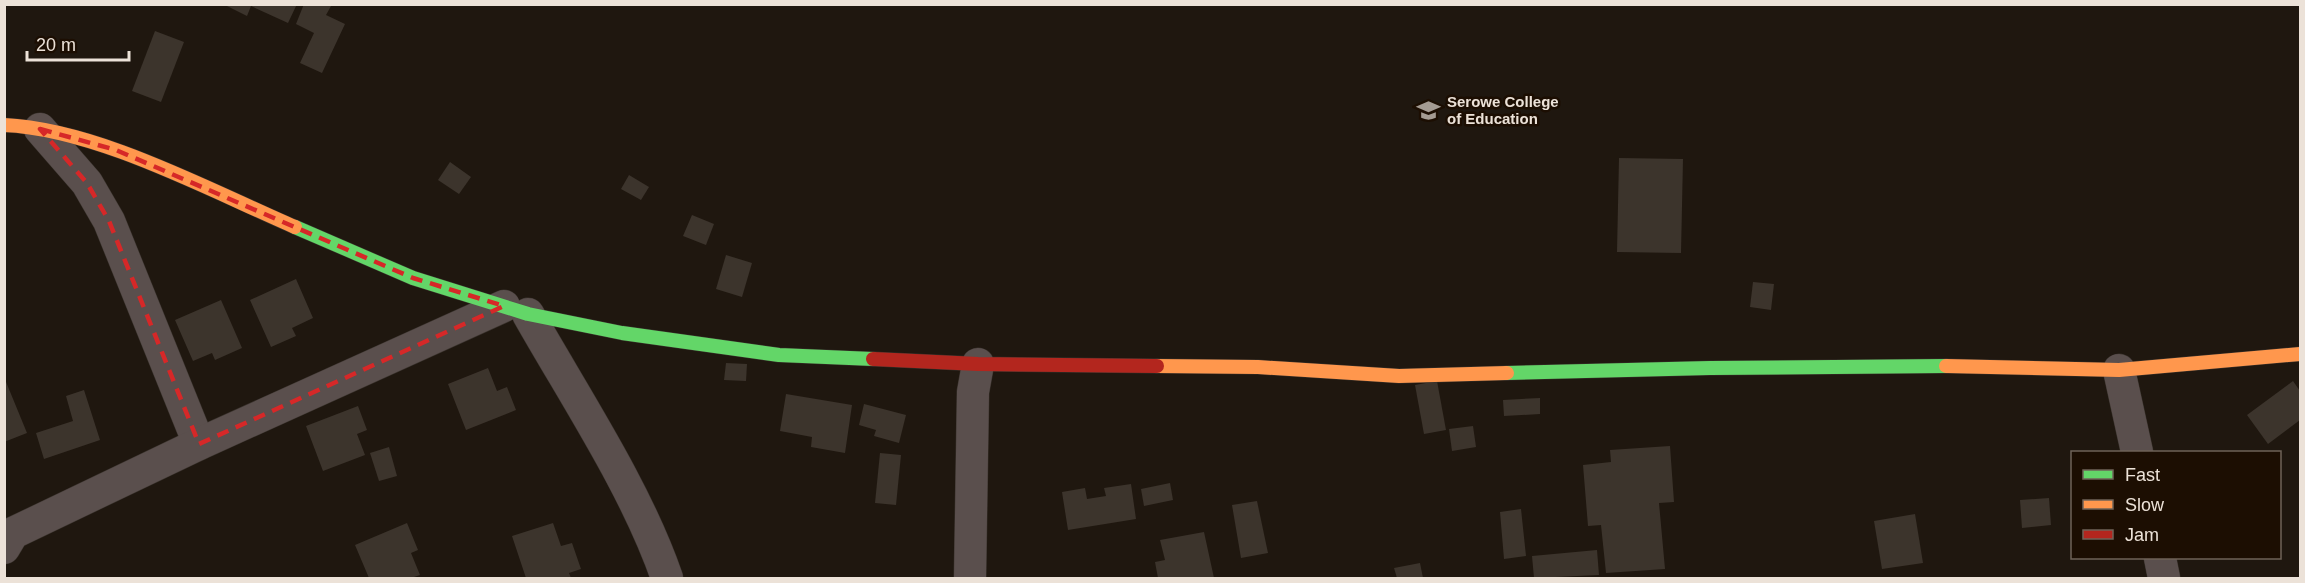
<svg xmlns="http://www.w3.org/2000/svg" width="2305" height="583" font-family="Arial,sans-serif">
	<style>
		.building { fill: #3c342c }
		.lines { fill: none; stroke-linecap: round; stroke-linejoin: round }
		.street-casing { stroke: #3a332d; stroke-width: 33 }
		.fast-casing { stroke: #3a332d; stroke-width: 15 }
		.slow-casing { stroke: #3a332d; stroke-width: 15 }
		.jam-casing { stroke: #3a332d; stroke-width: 15 }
		.street { stroke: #5a4f4d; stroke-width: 32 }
		.fast { stroke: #63d668; stroke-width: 14 }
		.slow { stroke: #ff974d; stroke-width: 14 }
		.jam { stroke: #b3261e; stroke-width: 14 }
		.marked { fill: none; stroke: #d62828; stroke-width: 4.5; stroke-dasharray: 12 8; stroke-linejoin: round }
		.labels { text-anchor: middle; stroke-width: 5; stroke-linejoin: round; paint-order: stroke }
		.poi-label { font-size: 15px; font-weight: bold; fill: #ece2d8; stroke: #1c0e02; text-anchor: start }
	</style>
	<rect width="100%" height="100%" fill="#1f170f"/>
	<g class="building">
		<polygon points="223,4 297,4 288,23 251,6 247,16"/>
		<polygon points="304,4 327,4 331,6 326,15 345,24 322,73 300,63 314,33 296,24"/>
		<polygon points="155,31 184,42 161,102 132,91"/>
		<polygon points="1619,158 1683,159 1681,253 1617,252"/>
		<polygon points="450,162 471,177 459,194 438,180"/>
		<polygon points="629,175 649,187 641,200 621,189"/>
		<polygon points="692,215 714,224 706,245 683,236"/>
		<polygon points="726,255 752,263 742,297 716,289"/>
		<polygon points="296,279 313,318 292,328 296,336 271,347 250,300"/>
		<polygon points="1753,282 1774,284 1771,310 1750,307"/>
		<polygon points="221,300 242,348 215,360 212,353 193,361 175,320"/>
		<polygon points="726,363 747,364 746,381 724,380"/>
		<polygon points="488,368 497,391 507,387 516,410 466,430 448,384"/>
		<polygon points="4,377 27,433 4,442"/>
		<polygon points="1437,381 1446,430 1424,434 1415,385"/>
		<polygon points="2293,381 2300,391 2300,420 2268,444 2247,415"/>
		<polygon points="84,390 100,440 44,459 36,433 73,421 66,396"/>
		<polygon points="786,394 852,405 845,453 811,447 812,437 780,431"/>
		<polygon points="1540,398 1540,414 1504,416 1503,400"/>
		<polygon points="864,404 906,415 899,443 874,436 876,430 859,425"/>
		<polygon points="358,406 367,430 357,434 365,455 323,471 306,426"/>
		<polygon points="1473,426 1476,447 1452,451 1449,429"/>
		<polygon points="1670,446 1674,502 1659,503 1665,569 1606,573 1601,525 1588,526 1583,465 1611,462 1610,450"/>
		<polygon points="389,447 397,476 379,481 370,453"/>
		<polygon points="880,453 901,455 896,505 875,503"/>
		<polygon points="1170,483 1173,500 1144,506 1141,489"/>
		<polygon points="1131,484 1136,519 1068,530 1062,492 1085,488 1087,499 1106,496 1104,488"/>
		<polygon points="2049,498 2051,525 2022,528 2020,500"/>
		<polygon points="1257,501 1268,553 1241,558 1232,505"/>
		<polygon points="1521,509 1526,556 1504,559 1500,512"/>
		<polygon points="1915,514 1923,563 1882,569 1874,521"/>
		<polygon points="407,523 418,550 411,553 420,575 411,578 369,578 355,545"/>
		<polygon points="553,523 561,546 572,543 581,569 569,573 571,578 526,578 512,536"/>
		<polygon points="1204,532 1214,578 1158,578 1155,562 1165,560 1160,540"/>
		<polygon points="1597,550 1599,575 1534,578 1532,556"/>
		<polygon points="1420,563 1423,578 1397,578 1394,568"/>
	</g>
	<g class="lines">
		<defs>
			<g id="street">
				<polyline points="40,129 87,183 109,221 199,444"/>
				<path d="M528,314C575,397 636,488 667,578"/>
				<polyline points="2119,370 2137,452"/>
				<polyline points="4,548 13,533 199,444 504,306"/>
				<polyline points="2160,558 2164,578"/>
				<polyline points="970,578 973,392 978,364"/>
			</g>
			<g id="fast">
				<polyline points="295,227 413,278 528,314 622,333 779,355 873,359"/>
				<polyline points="1507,373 1710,368 1946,366"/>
			</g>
			<g id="slow">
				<path d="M4,125C97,129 209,190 295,227"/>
				<polyline points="1157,366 1258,367 1399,376 1507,373"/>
				<polyline points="1946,366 2119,370 2300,354"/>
			</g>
			<polyline id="jam" points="873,359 978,364 1157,366"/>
		</defs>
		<use href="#street" class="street-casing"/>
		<use href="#fast" class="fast-casing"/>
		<use href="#slow" class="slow-casing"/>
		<use href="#jam" class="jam-casing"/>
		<use href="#street" class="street"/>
		<use href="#fast" class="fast"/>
		<use href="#slow" class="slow"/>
		<use href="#jam" class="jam"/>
	</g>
	<path class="marked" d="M40,129L116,150L413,278L504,306L199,444L109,221L87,183Z"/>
	<defs>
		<symbol id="university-bare" viewBox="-9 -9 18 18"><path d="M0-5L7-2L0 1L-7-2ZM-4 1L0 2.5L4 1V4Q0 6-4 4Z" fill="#a49b92" stroke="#1c0e02" stroke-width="2.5" paint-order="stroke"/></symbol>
	</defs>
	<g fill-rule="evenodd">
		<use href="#university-bare" x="1412" y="94" width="33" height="33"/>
	</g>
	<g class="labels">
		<g class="poi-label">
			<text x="1447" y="107">Serowe College<tspan x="1447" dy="17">of Education</tspan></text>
		</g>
	</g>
	<rect width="2305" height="583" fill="none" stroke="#ece2d8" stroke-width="12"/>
	<rect x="2071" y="451" width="210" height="108" fill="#1c0e02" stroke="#6f6358" stroke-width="1.5"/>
	<rect x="2083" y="470" width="30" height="9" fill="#63d668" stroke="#6f6358" stroke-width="1.5"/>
	<text x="2125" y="481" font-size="18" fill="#ece2d8">Fast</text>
	<rect x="2083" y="500" width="30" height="9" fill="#ff974d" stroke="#6f6358" stroke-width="1.5"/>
	<text x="2125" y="511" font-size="18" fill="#ece2d8">Slow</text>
	<rect x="2083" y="530" width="30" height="9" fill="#b3261e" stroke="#6f6358" stroke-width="1.5"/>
	<text x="2125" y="541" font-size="18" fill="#ece2d8">Jam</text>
	<path d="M27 51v9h102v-9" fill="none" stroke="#ece2d8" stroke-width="3"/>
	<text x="36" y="51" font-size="18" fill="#ece2d8" stroke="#1c0e02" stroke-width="4.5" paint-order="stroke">20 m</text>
</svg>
